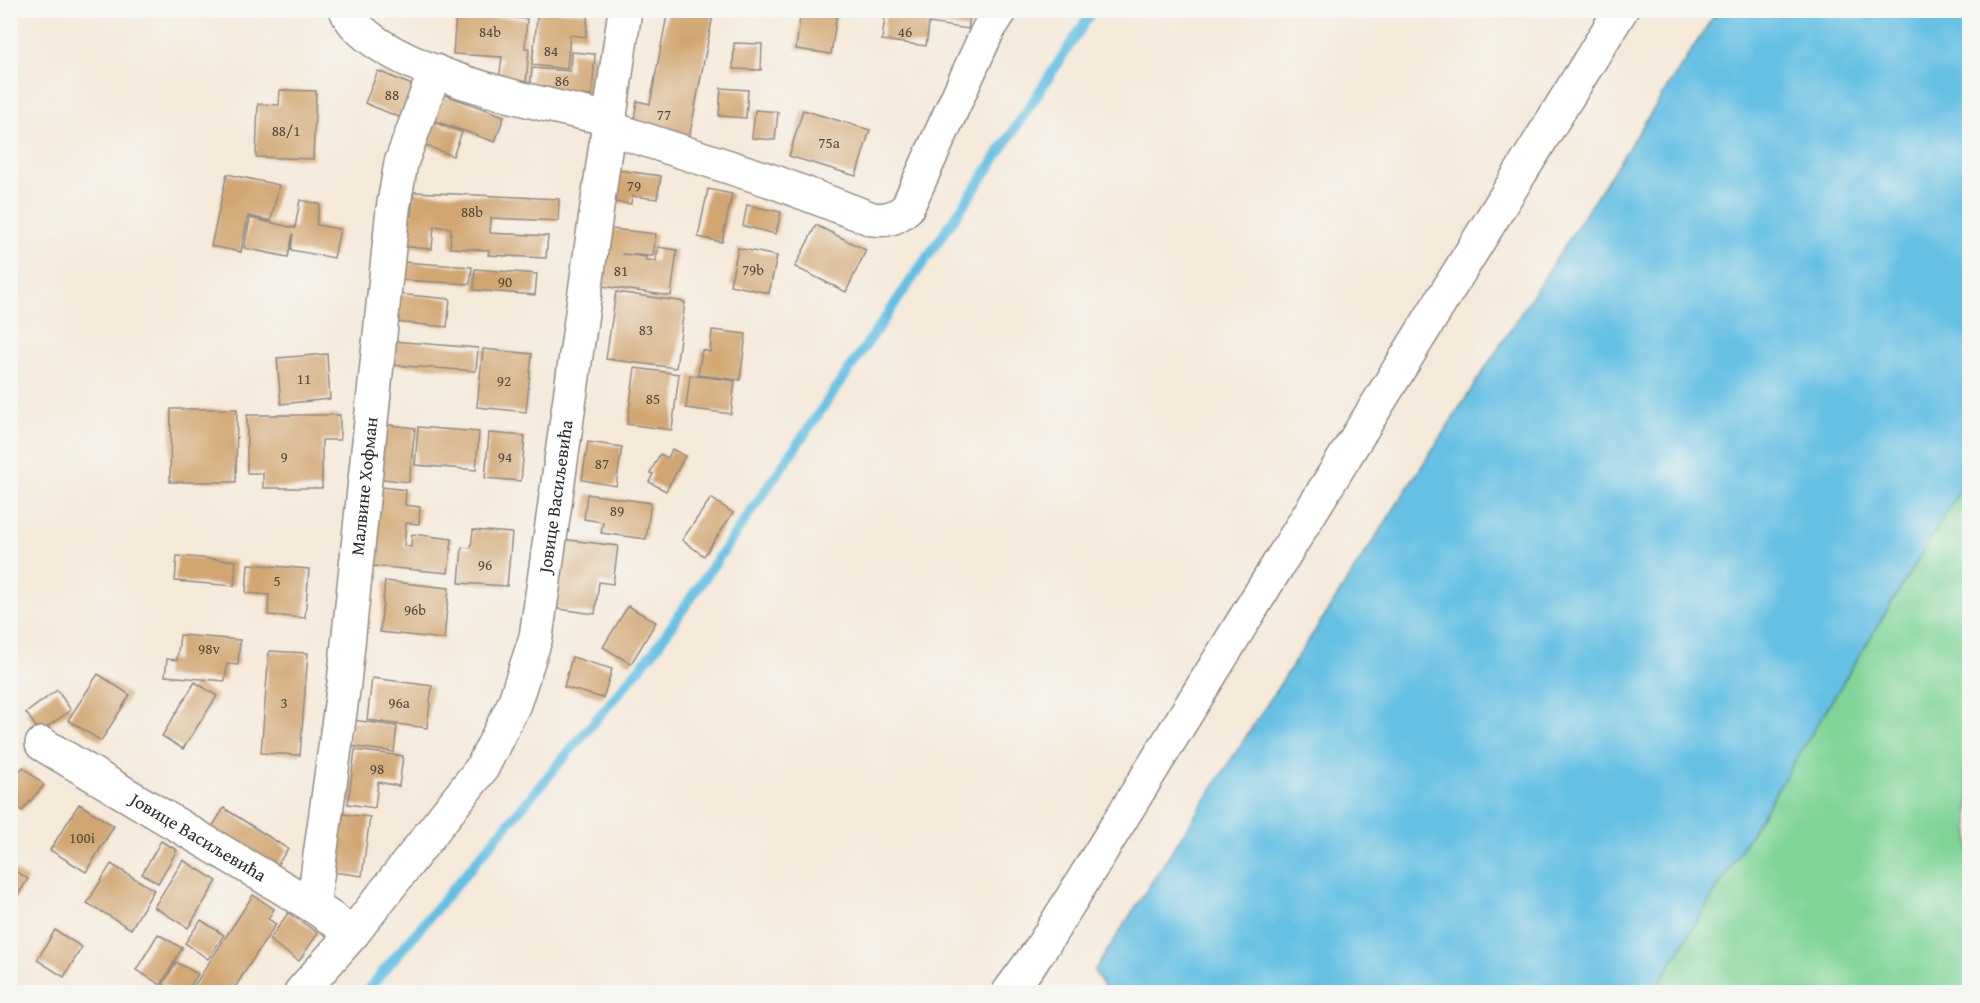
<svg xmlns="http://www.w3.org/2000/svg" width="1980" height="1003" font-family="'Gentium Book Plus',serif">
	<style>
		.green { fill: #7fd497; stroke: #558061; stroke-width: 1.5 }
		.water { fill: #65c0e3; stroke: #487687; stroke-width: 1.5 }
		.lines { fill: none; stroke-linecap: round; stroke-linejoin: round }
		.stream { stroke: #65c0e3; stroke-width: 10 }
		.building { fill: #d2a671 }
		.minor-casing { stroke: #908a82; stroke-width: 36 }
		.minor { stroke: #fff; stroke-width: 33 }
		.labels { text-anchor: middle; stroke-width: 5; stroke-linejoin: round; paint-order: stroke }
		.number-label { font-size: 15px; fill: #554a3c }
		.street-label { font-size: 18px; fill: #2b2b2b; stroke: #f6f6f2 }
	</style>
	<rect width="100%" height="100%" fill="#f6f6f2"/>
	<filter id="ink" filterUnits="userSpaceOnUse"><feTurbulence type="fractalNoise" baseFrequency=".0167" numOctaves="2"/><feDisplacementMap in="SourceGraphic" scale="12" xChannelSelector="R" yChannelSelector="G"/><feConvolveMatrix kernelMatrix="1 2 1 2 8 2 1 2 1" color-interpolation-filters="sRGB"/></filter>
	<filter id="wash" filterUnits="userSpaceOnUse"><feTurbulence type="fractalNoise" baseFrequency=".008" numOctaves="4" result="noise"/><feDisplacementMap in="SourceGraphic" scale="24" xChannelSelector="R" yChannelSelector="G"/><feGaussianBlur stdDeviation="1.35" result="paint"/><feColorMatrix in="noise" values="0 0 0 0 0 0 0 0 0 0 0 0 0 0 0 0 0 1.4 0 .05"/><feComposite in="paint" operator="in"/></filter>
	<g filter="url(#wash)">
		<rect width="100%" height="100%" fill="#f5e9d9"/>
		<polygon class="green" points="1969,476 1969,992 1654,992"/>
		<polygon class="water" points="1717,11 1969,11 1969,476 1654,992 1108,992 1094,971"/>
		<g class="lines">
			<polyline class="stream" points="366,992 654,651 987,171 1093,10"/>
		</g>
		<g id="blocks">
			<g class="building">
				<polygon points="538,10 588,13 586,37 570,35 567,69 532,65"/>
				<polygon points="668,10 714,10 689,138 633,127 637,101 650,104"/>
				<polygon points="801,10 837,13 831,54 796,49"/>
				<polygon points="886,10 971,10 968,29 929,23 926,46 882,40"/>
				<polygon points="456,14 527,19 525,48 529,48 526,85 499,82 502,57 453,54"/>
				<polygon points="734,43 762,44 761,70 733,69"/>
				<polygon points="571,52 595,54 592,96 530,91 532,68 570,71"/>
				<polygon points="378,71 419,88 406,120 365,103"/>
				<polygon points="721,88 748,90 746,118 719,116"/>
				<polygon points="280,90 316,91 313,159 256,157 258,104 279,105"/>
				<polygon points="437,92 504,116 495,142 427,118"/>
				<polygon points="755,110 778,112 775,140 752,138"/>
				<polygon points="803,110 870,130 856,176 789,156"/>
				<polygon points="427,120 462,132 453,156 419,143"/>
				<polygon points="611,169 661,176 657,199 632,196 631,204 606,201"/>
				<polygon points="227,174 279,185 271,221 248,216 241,252 211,246"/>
				<polygon points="708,189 732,194 722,242 698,237"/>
				<polygon points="414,192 559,199 558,221 491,218 490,233 548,236 546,258 488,255 489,250 450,248 451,228 434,226 432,249 398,246 400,215 411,216"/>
				<polygon points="300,200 320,204 316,225 340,229 334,258 291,250 293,234 288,257 244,248 250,218 295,228"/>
				<polygon points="747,205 781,212 776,234 743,226"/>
				<polygon points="816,225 866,250 846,292 795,267"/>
				<polygon points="602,228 656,234 653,256 622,254 646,257 645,260 656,261 658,247 677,250 671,296 595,285"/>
				<polygon points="738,248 777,256 769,293 730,285"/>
				<polygon points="402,262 472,267 470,284 401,280"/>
				<polygon points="475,269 537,274 535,295 474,290"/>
				<polygon points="616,292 685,302 676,368 606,359"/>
				<polygon points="397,294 450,299 447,327 395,322"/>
				<polygon points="712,330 746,334 740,380 698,375 702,350 710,352"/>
				<polygon points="392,341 478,348 476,371 390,365"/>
				<polygon points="483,349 532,354 526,412 477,407"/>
				<polygon points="327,354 330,399 281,404 277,358"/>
				<polygon points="635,368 679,374 672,430 627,424"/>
				<polygon points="690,375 735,381 731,414 686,408"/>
				<polygon points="171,409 237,409 236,482 170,482"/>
				<polygon points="247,415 340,415 340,440 322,440 322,488 263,488 263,473 247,473"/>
				<polygon points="382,424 415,428 409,482 376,478"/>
				<polygon points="418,427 479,432 476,470 415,465"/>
				<polygon points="489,433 525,436 521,481 485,478"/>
				<polygon points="588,442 622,447 616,486 582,480"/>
				<polygon points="672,449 685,456 666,491 649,482 653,474 650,473 660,454 668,458"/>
				<polygon points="381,487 406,490 405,505 420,507 419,524 406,523 404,546 411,547 412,534 452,539 448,573 373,566"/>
				<polygon points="587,494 651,503 646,539 601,533 603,522 584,519"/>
				<polygon points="711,498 733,513 704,556 682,540"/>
				<polygon points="473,530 512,533 507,586 459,583 462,547 471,548"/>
				<polygon points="561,539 618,546 613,584 599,582 595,614 552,608"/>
				<polygon points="177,556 236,561 234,586 175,581"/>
				<polygon points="248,564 309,569 305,618 268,615 269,595 246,593"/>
				<polygon points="385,581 449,588 444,639 380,632"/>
				<polygon points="628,606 656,622 631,664 603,647"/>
				<polygon points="180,635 240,640 238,665 227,664 225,681 165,676 167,659 177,660"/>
				<polygon points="269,651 308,653 300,755 261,753"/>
				<polygon points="572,657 612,669 603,698 564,687"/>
				<polygon points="98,674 130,695 101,741 68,720"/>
				<polygon points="372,678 432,686 427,728 367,720"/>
				<polygon points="195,682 217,696 183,749 162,736"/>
				<polygon points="57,690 71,710 40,732 26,713"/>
				<polygon points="352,720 397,726 394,752 348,746"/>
				<polygon points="355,750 403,756 399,786 378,782 375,808 348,804"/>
				<polygon points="23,767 44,785 22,811 10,801 10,782"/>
				<polygon points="79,804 114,826 86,872 50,850"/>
				<polygon points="224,808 288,849 274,870 210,830"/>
				<polygon points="333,813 370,817 362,876 326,871"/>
				<polygon points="161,841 177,850 158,883 142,874"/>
				<polygon points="183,860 217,881 188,928 154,907"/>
				<polygon points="111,864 154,890 131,929 87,903"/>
				<polygon points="12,869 28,879 14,901 10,899"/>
				<polygon points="253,895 274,909 268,919 276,924 255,956 232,992 190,992"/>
				<polygon points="288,913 318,933 299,961 269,940"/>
				<polygon points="201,920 224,935 208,959 185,943"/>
				<polygon points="55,930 82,947 64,977 37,960"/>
				<polygon points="158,934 182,948 161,985 136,970"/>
				<polygon points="176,962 198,974 187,992 177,992 163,984"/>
			</g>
		</g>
	</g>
	<g filter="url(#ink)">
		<use href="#blocks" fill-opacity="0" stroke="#908a82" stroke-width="1.5"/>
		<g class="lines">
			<defs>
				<g id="minor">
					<path d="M346,10C372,71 550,106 611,119"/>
					<path d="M609,128L775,182L872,219C887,221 896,218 907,208L988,30L1001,10"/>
					<path id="s1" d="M42,744L313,906L353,933"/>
					<path id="s2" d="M313,906L344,683L393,209L401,163L435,71"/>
					<path id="s3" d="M301,992L353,933L482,768L514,704L536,637L625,10"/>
					<polyline points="1009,992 1040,950 1621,10"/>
				</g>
			</defs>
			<use href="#minor" class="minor-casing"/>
			<use href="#minor" class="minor"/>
		</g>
	</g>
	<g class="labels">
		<g class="number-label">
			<text x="490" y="37">84b</text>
			<text x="905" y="37">46</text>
			<text x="551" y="56">84</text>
			<text x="562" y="86">86</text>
			<text x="392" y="100">88</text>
			<text x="664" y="120">77</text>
			<text x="286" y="136">88/1</text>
			<text x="829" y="148">75a</text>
			<text x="634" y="191">79</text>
			<text x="472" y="217">88b</text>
			<text x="753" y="275">79b</text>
			<text x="621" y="276">81</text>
			<text x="505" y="287">90</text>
			<text x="646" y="335">83</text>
			<text x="304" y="384">11</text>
			<text x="504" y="386">92</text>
			<text x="653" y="404">85</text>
			<text x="284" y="462">9</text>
			<text x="505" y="462">94</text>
			<text x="602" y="469">87</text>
			<text x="617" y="516">89</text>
			<text x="485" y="570">96</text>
			<text x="277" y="586">5</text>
			<text x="415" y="615">96b</text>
			<text x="209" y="654">98v</text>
			<text x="284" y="708">3</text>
			<text x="399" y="708">96a</text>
			<text x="377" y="774">98</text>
			<text x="82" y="843">100i</text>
		</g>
		<g class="street-label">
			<text dy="6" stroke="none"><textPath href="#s2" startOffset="423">Малвине Хофман</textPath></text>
			<text dy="6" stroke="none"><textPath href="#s3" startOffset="572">Јовице Васиљевића</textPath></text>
			<text dy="6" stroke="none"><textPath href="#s1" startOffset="182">Јовице Васиљевића</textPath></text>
		</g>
	</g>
	<rect width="1980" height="1003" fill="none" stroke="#f6f6f2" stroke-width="36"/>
</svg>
